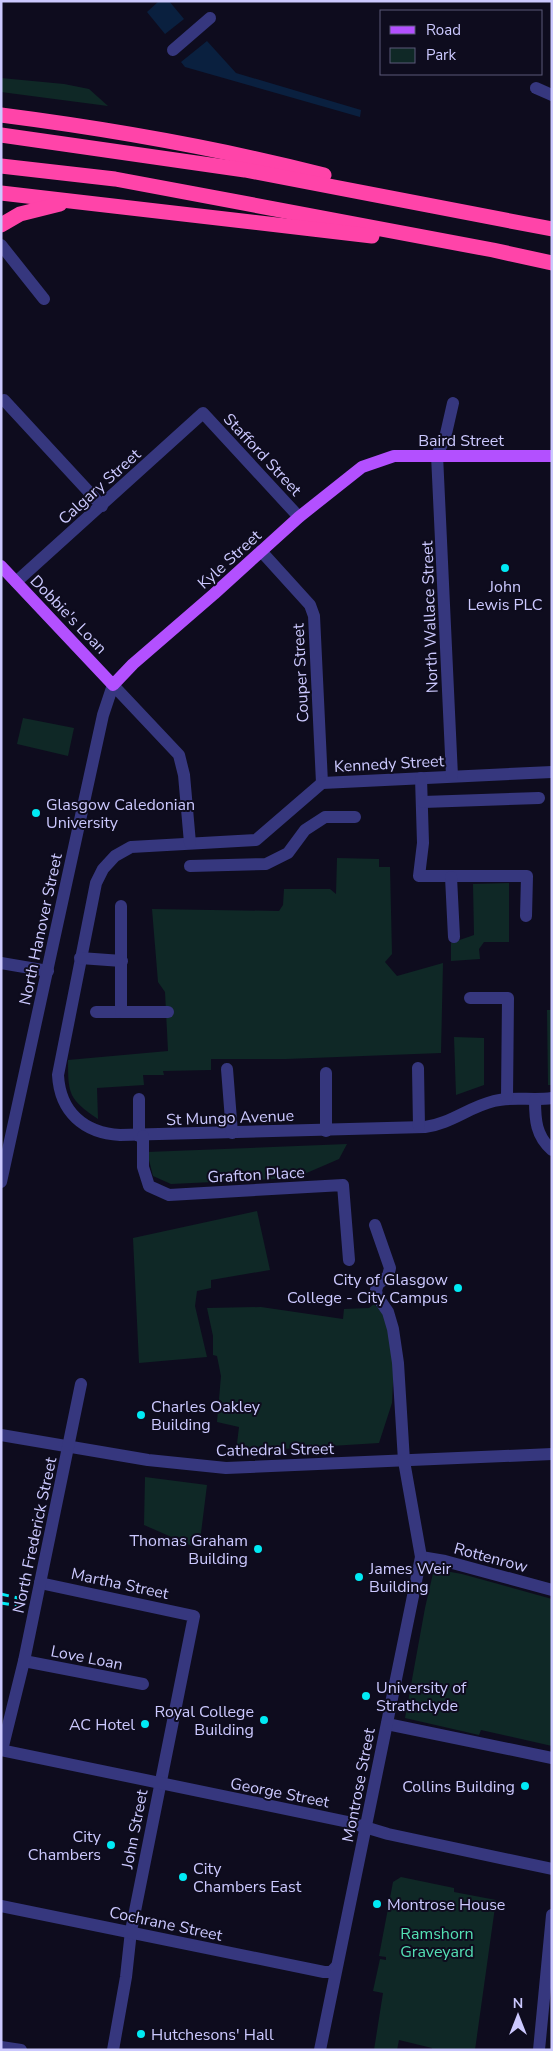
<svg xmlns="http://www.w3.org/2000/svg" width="553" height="2051" font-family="'Nunito Sans',sans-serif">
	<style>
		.green { fill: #0f2826 }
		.water { fill: #0a203f }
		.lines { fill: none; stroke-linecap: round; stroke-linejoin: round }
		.minor { stroke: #36377e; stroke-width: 12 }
		.major { stroke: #b350ff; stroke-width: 12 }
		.highway { stroke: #ff44a9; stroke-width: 15 }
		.rail { stroke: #00eaf4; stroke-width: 3; stroke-dasharray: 8 6; stroke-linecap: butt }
		.poi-dot { fill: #00eaf4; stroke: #0e0c1e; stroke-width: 2 }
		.labels { text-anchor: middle; stroke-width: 4; stroke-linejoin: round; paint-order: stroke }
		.street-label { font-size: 16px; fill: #ccc9ff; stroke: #0e0c1e }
		.poi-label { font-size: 16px; fill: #ccc9ff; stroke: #0e0c1e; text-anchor: start }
		.park-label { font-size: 16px; fill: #54e0b4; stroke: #0e0c1e }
	</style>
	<rect width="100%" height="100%" fill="#0e0c1e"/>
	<g class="green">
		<polygon points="1,78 64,84 89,89 108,106 1,92"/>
		<polygon points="23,718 74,728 68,756 17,744"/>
		<path d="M337,858L379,859V867H390L392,954L385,962L397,976L443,963L441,1053L286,1059H211V1070L163,1071L164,1075H143L144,1085L97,1088L98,1119C69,1099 68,1095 68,1060L168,1051L165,992L158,982L152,909L279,911L283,905L284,889H330L336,894Z"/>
		<polygon points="509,883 509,942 484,942 479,949 480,959 451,961 451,943 474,935 473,884"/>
		<polygon points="547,1010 552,1010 552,1085 548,1085"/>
		<polygon points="454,1037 484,1038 484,1085 456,1095"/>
		<polygon points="347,1144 339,1159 295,1178 171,1184 153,1176 147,1152"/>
		<polygon points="257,1211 270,1270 211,1280 211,1288 197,1291 195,1306 207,1357 139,1363 133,1238"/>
		<polygon points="374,1304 385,1314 394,1363 392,1403 379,1443 236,1452 239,1427 217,1422 221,1376 217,1356 213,1355 213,1336 207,1308 261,1307 343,1319 344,1309 369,1308"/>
		<polygon points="145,1477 207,1485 199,1549 144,1525"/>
		<polygon points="434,1569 462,1574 552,1599 552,1746 481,1730 479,1735 405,1718 425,1608"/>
		<polygon points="401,1877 454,1888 454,1892 496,1900 475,2050 432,2050 432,2048 399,2040 397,2050 374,2050 383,1993 373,1991 380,1959 386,1960 386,1957 379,1956 393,1882"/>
	</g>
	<g class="water">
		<polygon points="159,1 169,1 184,19 165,34 147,12"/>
		<polygon points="207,41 236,73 361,110 360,117 185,67 181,62"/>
	</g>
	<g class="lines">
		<g class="minor">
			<polyline points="173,50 210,18"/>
			<polyline points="536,88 552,95"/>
			<polyline points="1,245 44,299"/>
			<polyline points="4,400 102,506"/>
			<polyline points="261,551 310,605 314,616 322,783"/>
			<polyline points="16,582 203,413 299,517"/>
			<path d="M552,772L322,783L256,840L131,847L115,856L103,869L96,883L58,1075C60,1112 84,1133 120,1135L425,1127C450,1124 469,1107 494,1101C513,1096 532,1101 552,1098"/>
			<polyline points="452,776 437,455 445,438 453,403"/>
			<polyline points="421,778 423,843 419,876 527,876 526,916"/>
			<polyline points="423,802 539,798"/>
			<polyline points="190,866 266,864 288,853 305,830 325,817 355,817"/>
			<polyline points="451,877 454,937"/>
			<polyline points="80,958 122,961"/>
			<polyline points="1,963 48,971"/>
			<polyline points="470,998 508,998 507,1098"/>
			<polyline points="96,1012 121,1012 121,906"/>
			<polyline points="121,1012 168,1012"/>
			<polyline points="418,1068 419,1127"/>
			<polyline points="227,1069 232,1133"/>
			<polyline points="139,1099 139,1136"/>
			<path d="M535,1100C535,1120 536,1136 552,1150"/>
			<polyline points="326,1131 326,1073"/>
			<polyline points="143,1136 143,1167 149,1186 169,1195 343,1185 349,1260"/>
			<polyline points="1,1182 103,715 113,685 179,755 184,775 190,843"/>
			<polyline points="1,1435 148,1460 226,1468 552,1454"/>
			<polyline points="421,1557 445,1561 552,1590"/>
			<polyline points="40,1583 194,1616 131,1931 126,1977 113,2050"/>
			<polyline points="24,1661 143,1684"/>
			<polyline points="387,1724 552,1758"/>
			<polyline points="1,1750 348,1822 388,1834 552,1869"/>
			<polyline points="2,1750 24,1661 81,1384"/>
			<polyline points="1,1906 324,1972 331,1972 336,1967"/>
			<polyline points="1,2047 21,2050"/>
			<polyline points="320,2050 421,1557 404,1461 398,1363 393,1329 388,1312 377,1296 376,1290 378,1284 388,1276 390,1268 375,1225"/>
			<polyline points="539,2050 552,1915"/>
		</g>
		<polyline class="major" points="1,566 113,685 133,664 214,594 299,517 362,467 394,456 552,456"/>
		<g class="highway">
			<path d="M1,115C110,129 218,148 324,175"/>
			<polyline points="1,135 245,170 552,229"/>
			<polyline points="1,166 115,179 493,250 552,263"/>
			<polyline points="1,193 372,236"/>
			<polyline points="1,225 20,214 60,204"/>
		</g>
		<g class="rail">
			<polyline points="1,1594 22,1599"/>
			<polyline points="1,1603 21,1606"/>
		</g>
	</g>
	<g class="poi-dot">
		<circle cx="505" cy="568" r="5"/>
		<circle cx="36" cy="813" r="5"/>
		<circle cx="458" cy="1288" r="5"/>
		<circle cx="141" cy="1415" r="5"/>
		<circle cx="258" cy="1549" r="5"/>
		<circle cx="359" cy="1577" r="5"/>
		<circle cx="366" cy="1696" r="5"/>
		<circle cx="264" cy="1720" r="5"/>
		<circle cx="145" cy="1724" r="5"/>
		<circle cx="525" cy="1786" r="5"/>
		<circle cx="111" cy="1845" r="5"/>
		<circle cx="183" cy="1877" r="5"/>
		<circle cx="377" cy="1904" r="5"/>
		<circle cx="141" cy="2034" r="5"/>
	</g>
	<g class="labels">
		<g class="street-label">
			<text x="461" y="446">Baird Street</text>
			<text transform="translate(263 454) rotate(47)" y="6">Stafford Street</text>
			<text transform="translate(99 486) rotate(-42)" y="6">Calgary Street</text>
			<text transform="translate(229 559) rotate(-42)" y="6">Kyle Street</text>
			<text transform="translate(69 614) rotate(46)" y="6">Dobbie's Loan</text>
			<text transform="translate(429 617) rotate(-92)" y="6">North Wallace Street</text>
			<text transform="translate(300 673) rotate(-93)" y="6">Couper Street</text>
			<text transform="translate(389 763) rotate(-3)" y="6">Kennedy Street</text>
			<text transform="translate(40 929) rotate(-78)" y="6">North Hanover Street</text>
			<text transform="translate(230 1117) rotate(-2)" y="6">St Mungo Avenue</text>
			<text transform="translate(256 1174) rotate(-3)" y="6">Grafton Place</text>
			<text transform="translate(275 1449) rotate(-1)" y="6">Cathedral Street</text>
			<text transform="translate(34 1535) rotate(-78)" y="6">North Frederick Street</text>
			<text transform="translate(491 1557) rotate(15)" y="6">Rottenrow</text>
			<text transform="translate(120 1583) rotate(12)" y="6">Martha Street</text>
			<text transform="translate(87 1657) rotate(11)" y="6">Love Loan</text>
			<text transform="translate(358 1785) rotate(-79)" y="6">Montrose Street</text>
			<text transform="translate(280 1792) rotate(11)" y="6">George Street</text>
			<text transform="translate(134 1829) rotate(-79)" y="6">John Street</text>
			<text transform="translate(166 1923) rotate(12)" y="6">Cochrane Street</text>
		</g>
		<g class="poi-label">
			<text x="505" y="592" text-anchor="middle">John<tspan x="505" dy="18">Lewis PLC</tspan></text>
			<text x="46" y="810">Glasgow Caledonian<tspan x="46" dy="18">University</tspan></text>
			<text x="448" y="1285" text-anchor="end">City of Glasgow<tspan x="448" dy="18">College - City Campus</tspan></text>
			<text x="151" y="1412">Charles Oakley<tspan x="151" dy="18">Building</tspan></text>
			<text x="248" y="1546" text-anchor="end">Thomas Graham<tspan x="248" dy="18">Building</tspan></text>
			<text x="369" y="1574">James Weir<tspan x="369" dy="18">Building</tspan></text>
			<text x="376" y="1693">University of<tspan x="376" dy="18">Strathclyde</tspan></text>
			<text x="254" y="1717" text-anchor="end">Royal College<tspan x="254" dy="18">Building</tspan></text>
			<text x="135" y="1730" text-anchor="end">AC Hotel</text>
			<text x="515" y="1792" text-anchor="end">Collins Building</text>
			<text x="101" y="1842" text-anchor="end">City<tspan x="101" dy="18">Chambers</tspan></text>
			<text x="193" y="1874">City<tspan x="193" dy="18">Chambers East</tspan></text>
			<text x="387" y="1910">Montrose House</text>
			<text x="151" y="2040">Hutchesons' Hall</text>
		</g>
		<g class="park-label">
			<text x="437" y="1939">Ramshorn<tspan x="437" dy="18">Graveyard</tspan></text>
		</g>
	</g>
	<rect width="553" height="2051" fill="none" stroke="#ccc9ff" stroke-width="5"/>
	<rect x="380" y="10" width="162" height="65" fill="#0e0c1e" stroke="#5a5878"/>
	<rect x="390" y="26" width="25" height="8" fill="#b350ff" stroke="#5a5878"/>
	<text x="426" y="35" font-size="15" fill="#ccc9ff">Road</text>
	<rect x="390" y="48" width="25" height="15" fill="#0f2826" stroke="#5a5878"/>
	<text x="426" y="60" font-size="15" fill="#ccc9ff">Park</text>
	<g transform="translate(518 2016)" stroke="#0e0c1e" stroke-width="4" paint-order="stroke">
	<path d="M0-4L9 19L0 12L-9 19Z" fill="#ccc9ff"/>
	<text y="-8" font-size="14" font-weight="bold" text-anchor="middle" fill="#ccc9ff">N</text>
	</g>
</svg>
